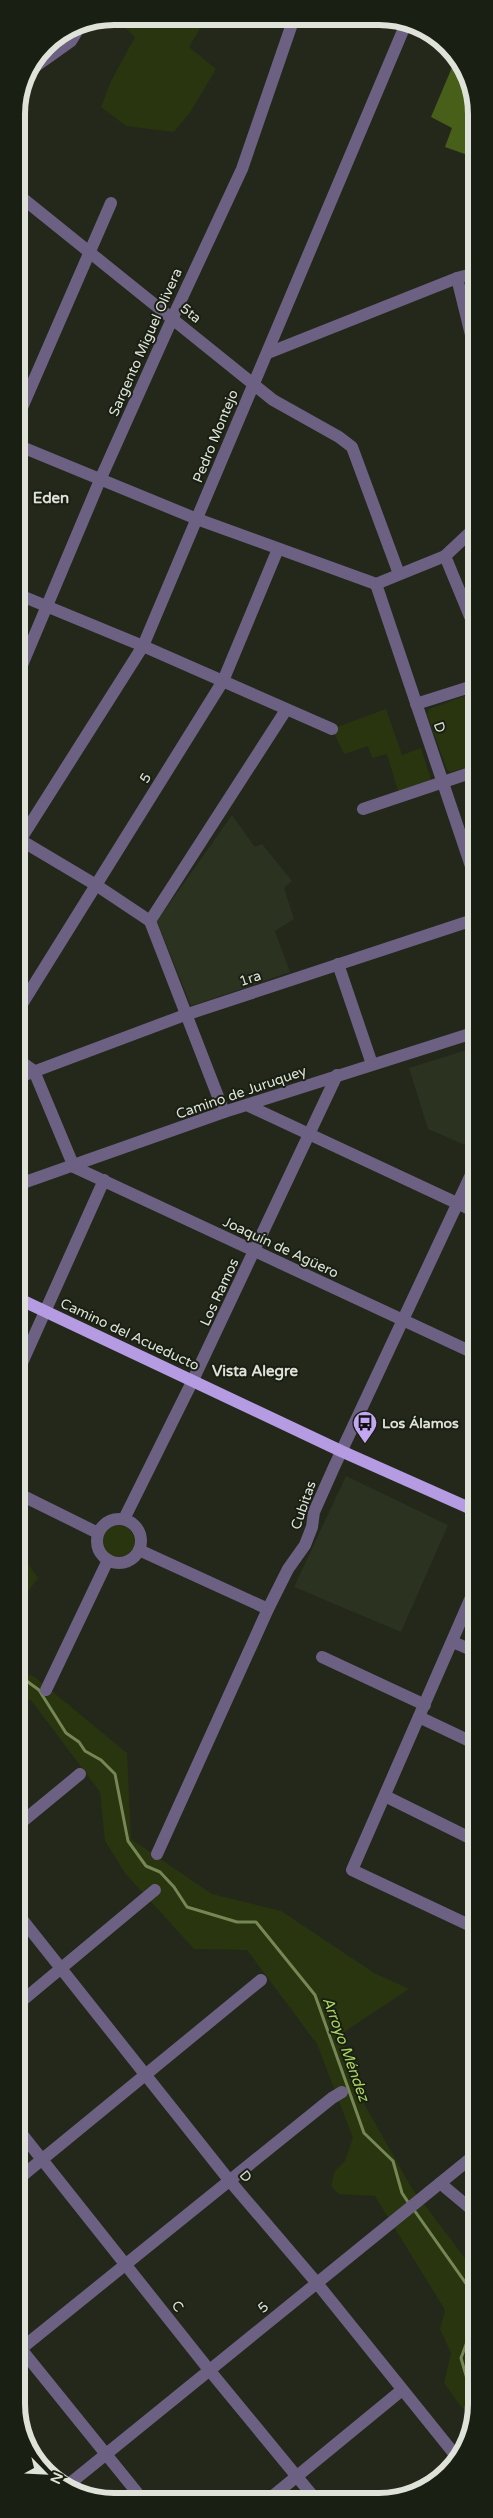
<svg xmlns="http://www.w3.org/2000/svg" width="493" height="2518" font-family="'Varela Round',sans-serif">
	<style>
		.built { fill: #2b321f }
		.green { fill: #28350f }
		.forest { fill: #485f1a }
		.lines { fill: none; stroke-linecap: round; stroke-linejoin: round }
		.stream { stroke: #768755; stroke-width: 3 }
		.minor { stroke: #6d6183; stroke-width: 12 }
		.major { stroke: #b59be2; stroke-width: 12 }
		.labels { text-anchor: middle; stroke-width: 4; stroke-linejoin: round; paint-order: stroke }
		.street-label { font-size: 14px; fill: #dee2d9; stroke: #191f12 }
		.poi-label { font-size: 14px; font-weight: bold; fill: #dee2d9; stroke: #191f12; text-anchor: start }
		.neighbourhood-label { font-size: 15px; font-weight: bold; fill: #dee2d9; stroke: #191f12 }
		.water-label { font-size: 15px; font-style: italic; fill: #abd560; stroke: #191f12 }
		.rim { fill: none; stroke: #dee2d9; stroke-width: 6 }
	</style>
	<rect width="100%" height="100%" fill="#23281b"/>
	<g class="built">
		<polygon points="232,815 255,847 262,844 292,881 284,888 294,919 275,931 290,972 191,1006 157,921"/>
		<polygon points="476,1047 476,1143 474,1149 428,1129 409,1068"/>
		<polygon points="346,1476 448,1525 401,1632 294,1587"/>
	</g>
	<g class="green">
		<polygon points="113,16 207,17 189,47 216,69 191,111 174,132 126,126 101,107 111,81 135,37"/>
		<polygon points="476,692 476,765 450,772 447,770 427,714 429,709"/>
		<polygon points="386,709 402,755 421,748 431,780 398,791 387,754 372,758 368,746 344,754 332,729"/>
		<circle cx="118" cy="1542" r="17"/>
		<polygon points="17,1553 24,1558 38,1578 17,1606"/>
		<polygon points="17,1668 36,1678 127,1753 131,1839 212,1894 281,1911 374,1973 409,1989 341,2034 362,2100 411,2187 477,2274 477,2348 472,2362 477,2373 476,2412 462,2408 444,2383 451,2353 440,2329 445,2310 375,2196 339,2194 331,2186 335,2171 345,2161 353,2138 317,2044 247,1950 194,1949 125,1873 105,1841 100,1792 31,1700 17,1697"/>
	</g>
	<polygon class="forest" points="456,58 476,101 476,158 445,147 452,128 431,117"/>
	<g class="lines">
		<g class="stream">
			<path d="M17,1562L22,1565C25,1579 26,1588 17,1599"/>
			<polyline points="17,1674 39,1690 66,1733 79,1742 85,1751 101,1760 115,1774 128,1841 146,1866 160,1872 174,1887 187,1907 237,1922 256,1922 315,1995 364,2133 393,2161 402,2193 410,2205"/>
			<polyline points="414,2210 477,2299"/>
			<polyline points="477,2315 461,2358 472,2396 477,2402"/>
		</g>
		<g class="minor">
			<polyline points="26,73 71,41 82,23"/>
			<polyline points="16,193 273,400 339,437 352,447 399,574"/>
			<polyline points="457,278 476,355"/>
			<polyline points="268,353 457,278 476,273"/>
			<polyline points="17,419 111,203"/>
			<polyline points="17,445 197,519 376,584"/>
			<polyline points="445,556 476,631"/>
			<polyline points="376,584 476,881"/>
			<polyline points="376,584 445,556 476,527"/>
			<polyline points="17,594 143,646 332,729"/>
			<polyline points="17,677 100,480 173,317 242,169 294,18"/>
			<polyline points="416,704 476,685"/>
			<polyline points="363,809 476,771"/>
			<polyline points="17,838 96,885 150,921"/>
			<polyline points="17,845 143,646 407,21"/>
			<polyline points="150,921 286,710"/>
			<polyline points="150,921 224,1112"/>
			<polyline points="338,964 372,1064"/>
			<polyline points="17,1012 223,681 278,549"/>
			<polyline points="17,1059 34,1071 74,1167 476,1354"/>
			<polyline points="17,1078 185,1015 476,919"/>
			<polyline points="249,1106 476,1212"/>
			<polyline points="17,1185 224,1112 476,1032"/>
			<polyline points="17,1374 104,1180"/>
			<polyline points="17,1493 98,1533"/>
			<circle cx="119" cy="1541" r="22"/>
			<polyline points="124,1519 193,1380 337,1075"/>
			<polyline points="139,1550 268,1609"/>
			<polyline points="476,1586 352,1870 469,1925 474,1923 476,1918"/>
			<polyline points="453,1642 476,1652"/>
			<polyline points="322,1657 425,1705"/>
			<polyline points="46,1690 108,1560"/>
			<polyline points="419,1717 476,1744"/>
			<polyline points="385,1796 476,1841"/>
			<polyline points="17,1826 80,1774"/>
			<polyline points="157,1854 268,1609 288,1569 305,1545 312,1527 314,1512 334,1467 476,1164"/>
			<polyline points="17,1913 229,2180 316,2282 456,2456"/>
			<polyline points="17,2005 155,1890"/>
			<polyline points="17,2128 210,2371 317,2501"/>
			<polyline points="17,2180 261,1980"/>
			<polyline points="440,2183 477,2214"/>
			<polyline points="17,2344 143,2500"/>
			<polyline points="17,2352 332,2098 342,2092"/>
			<polyline points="68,2485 476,2154"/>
			<polyline points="268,2500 402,2390"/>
		</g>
		<polyline class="major" points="17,1298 341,1451 476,1511"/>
	</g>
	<defs>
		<symbol id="bus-pin" viewBox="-11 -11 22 30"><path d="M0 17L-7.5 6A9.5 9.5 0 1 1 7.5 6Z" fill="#c3a7f2" stroke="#191f12"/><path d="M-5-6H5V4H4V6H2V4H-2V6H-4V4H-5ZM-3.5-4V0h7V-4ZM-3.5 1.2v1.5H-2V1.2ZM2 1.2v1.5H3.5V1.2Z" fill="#111"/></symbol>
	</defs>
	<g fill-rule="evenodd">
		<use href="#bus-pin" x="351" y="1409" width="28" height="38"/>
	</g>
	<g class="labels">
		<g class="street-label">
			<text transform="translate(191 313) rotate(39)" y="5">5ta</text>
			<text transform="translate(145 342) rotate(-66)" y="5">Sargento Miguel Olivera</text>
			<text transform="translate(215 436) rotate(-68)" y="5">Pedro Montejo</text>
			<text transform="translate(440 727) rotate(71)" y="5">D</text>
			<text transform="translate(145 778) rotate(-58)" y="5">5</text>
			<text transform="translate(250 978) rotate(-18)" y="5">1ra</text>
			<text transform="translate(241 1092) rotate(-19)" y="5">Camino de Juruquey</text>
			<text transform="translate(281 1247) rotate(25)" y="5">Joaquín de Agüero</text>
			<text transform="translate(219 1292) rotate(-65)" y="5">Los Ramos</text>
			<text transform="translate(130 1334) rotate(25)" y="5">Camino del Acueducto</text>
			<text transform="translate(303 1505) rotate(-71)" y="5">Cubitas</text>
			<text transform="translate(246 2176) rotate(50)" y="5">D</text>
			<text transform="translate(178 2306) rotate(52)" y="5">C</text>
			<text transform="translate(263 2307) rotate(-40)" y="5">5</text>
		</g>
		<g class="poi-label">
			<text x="382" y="1428">Los Álamos</text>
		</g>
		<g class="neighbourhood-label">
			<text x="51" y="503">Eden</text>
			<text x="255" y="1376">Vista Alegre</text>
		</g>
		<g class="water-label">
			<text transform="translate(346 2049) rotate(70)" y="5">Arroyo Méndez</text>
		</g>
	</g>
	<path d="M0 0H493V2518H0ZM114 25H379A89 89 0 0 1 468 114V2404A89 89 0 0 1 379 2493H114A89 89 0 0 1 25 2404V114A89 89 0 0 1 114 25Z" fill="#191f12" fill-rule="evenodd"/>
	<path class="rim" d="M114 25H379A89 89 0 0 1 468 114V2404A89 89 0 0 1 379 2493H114A89 89 0 0 1 25 2404V114A89 89 0 0 1 114 25Z"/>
	<g transform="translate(45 2473) rotate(114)" stroke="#191f12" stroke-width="4" paint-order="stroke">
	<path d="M0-4L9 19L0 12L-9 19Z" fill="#dee2d9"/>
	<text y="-8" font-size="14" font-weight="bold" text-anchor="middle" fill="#dee2d9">N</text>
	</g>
</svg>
